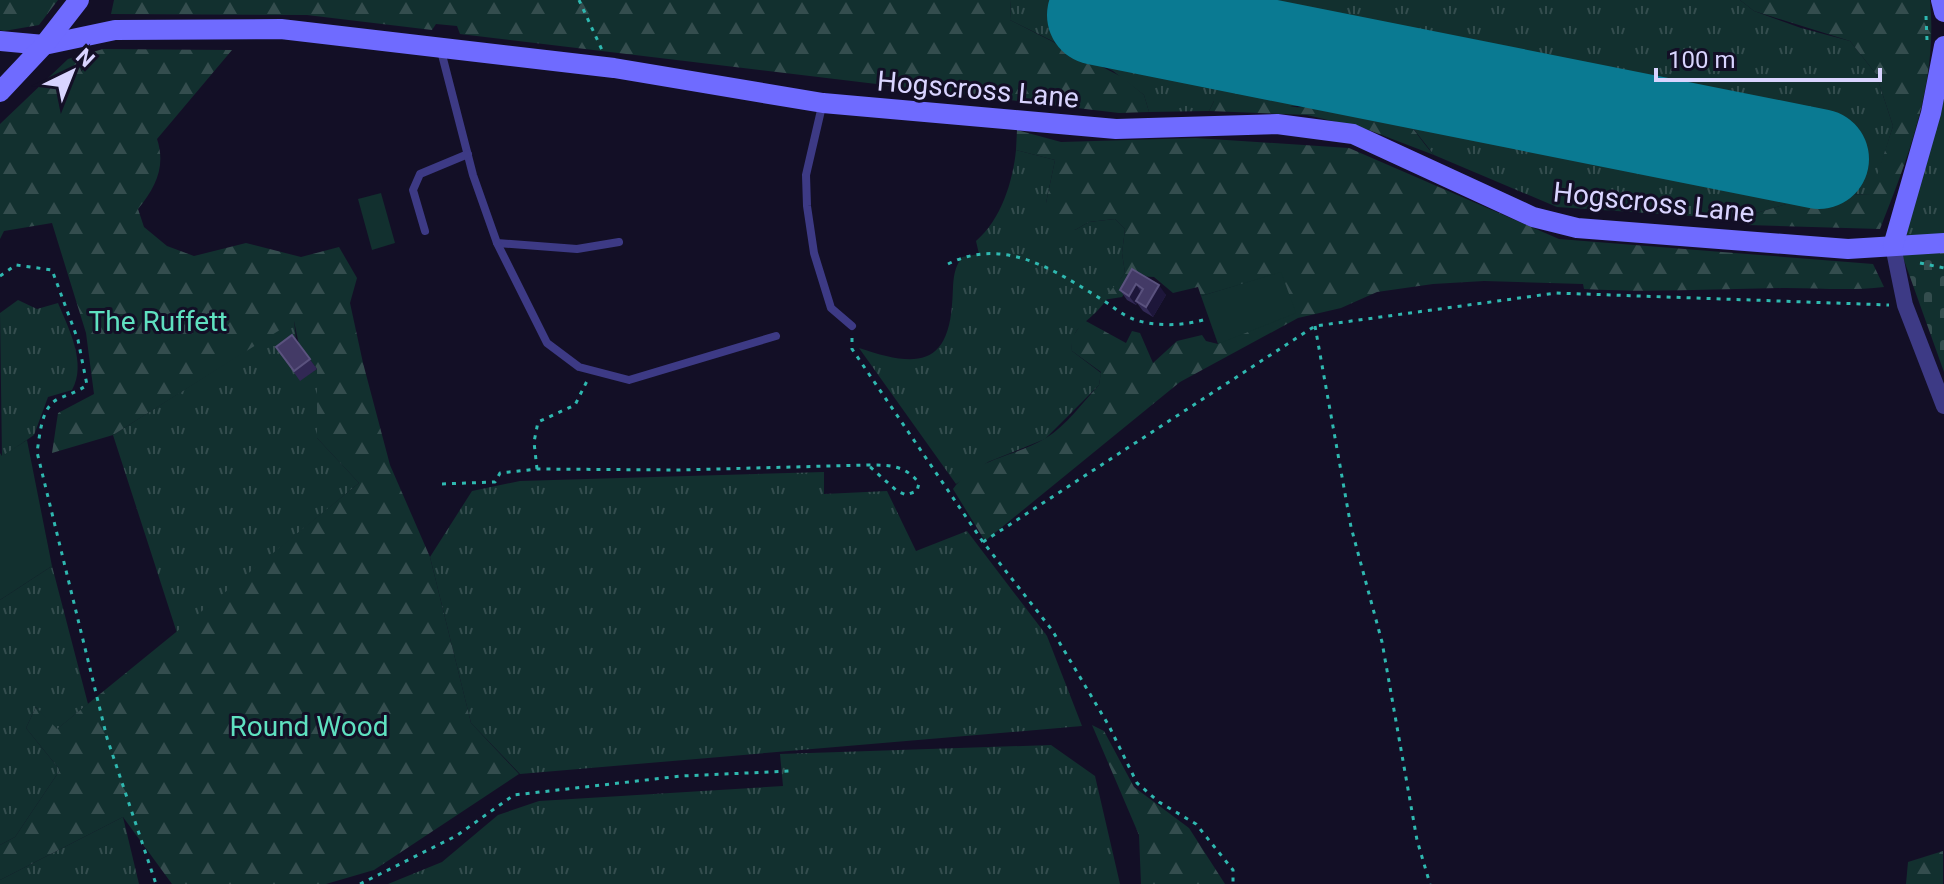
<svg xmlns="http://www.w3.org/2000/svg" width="1944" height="884" font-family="Roboto,sans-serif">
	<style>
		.grass { fill: url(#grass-tufts) }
		.forest { fill: url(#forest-firs) }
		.cemetery { fill: url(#cemetery-stones) }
		.garden { fill: #12302f }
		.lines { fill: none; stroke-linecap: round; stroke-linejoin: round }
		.runway { stroke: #0a7a92; stroke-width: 100 }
		.path { stroke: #2fb8b0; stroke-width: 3; stroke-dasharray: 4 6; stroke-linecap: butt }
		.lane { stroke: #3d3a85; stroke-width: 8 }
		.street { stroke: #3d3a85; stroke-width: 16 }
		.secondary { stroke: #6f6bff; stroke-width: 20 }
		.wall { fill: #312854 }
		.shaded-wall { fill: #1d163a }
		.building { fill: #433a66; stroke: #5a527e; stroke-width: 2 }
		.labels { text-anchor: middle; stroke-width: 6; stroke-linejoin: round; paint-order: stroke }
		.street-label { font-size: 28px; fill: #d9d4ff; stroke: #130f26 }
		.park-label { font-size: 28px; fill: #5fe0c0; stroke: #130f26 }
	</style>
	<defs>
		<pattern id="grass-tufts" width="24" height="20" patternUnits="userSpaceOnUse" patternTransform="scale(2)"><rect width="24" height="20" fill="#12302f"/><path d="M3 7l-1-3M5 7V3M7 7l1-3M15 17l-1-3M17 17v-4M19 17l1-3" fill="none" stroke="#344d4e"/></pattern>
		<pattern id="forest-firs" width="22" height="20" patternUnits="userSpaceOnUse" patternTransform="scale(2)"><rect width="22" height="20" fill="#12302f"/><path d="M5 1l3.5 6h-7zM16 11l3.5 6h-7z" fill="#344d4e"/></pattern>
		<pattern id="cemetery-stones" width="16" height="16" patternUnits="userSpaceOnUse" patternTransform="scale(2)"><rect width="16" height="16" fill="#12302f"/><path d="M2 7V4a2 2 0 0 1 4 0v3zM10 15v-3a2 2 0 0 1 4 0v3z" fill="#344d4e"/></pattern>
	</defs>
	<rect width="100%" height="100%" fill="#130f26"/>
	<g class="grass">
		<path d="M1011,0H1740L1754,11L1801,28L1850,41L1876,74L1893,126L1872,194L1814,196L1736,219L1557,207L1434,155L1401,113L1356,92C1312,115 1262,104 1214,101L1209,111L1149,112L1144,95L1113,71L1010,20Z"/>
		<polygon points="1944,85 1944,234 1911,238 1902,232"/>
		<path d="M1016,150L1055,160L1046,203L1075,230L1089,222L1115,219L1125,229L1122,253L1125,273C1116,284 1108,300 1098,310C1085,324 1070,329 1072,351L1101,373L1099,385L1045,439L988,462L956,484L859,348C910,365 947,371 952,305C954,287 951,272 962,257L979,254L976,241C1001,220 1013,181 1016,150Z"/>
		<path d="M18,300L37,309L58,303C69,329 87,364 72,390L48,397L34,435L2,457L0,313Z"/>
		<polygon points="294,320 300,380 317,369 317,438 359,483 177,633 113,435"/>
		<polygon points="824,472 824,494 887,491 916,551 967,531 1047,636 1082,726 520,774 471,723 430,557 472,491 520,481"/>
		<polygon points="52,566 88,704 56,730 36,707 26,728 60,770 15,837 0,845 0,600"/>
		<polygon points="1051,745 1095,776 1120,884 388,884 442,862 498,815 539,801 783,786 780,754"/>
		<polygon points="123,817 139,884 0,884 0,880"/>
	</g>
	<g class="forest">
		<polygon points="0,0 58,0 39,25 4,31 0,30"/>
		<polygon points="114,0 1011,0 1010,20 1122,77 1144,95 1149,112 1119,113 460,34 457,26 436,24 432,30 307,15 111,14"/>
		<path d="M1740,0H1930C1938,80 1909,156 1880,229L1748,225L1736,219L1814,196L1871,194L1893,126L1876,74L1850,41L1754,11Z"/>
		<path d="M103,49L232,50L157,139C166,166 156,187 138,209L144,227L167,246L194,256L246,243L301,257L339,247L357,278L350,303L363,363L390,465L430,557L471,723L519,774L374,870L326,884H172L123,817L0,880V845L15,837L60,770L26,728L36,707L57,729L359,483L317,438V369L299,345L294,321L113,435L52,453L58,413L94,394L86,333L52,223L4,231L0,239V124L68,59Z"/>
		<path d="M1248,80C1272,81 1279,106 1295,107C1305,108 1328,105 1338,102C1344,100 1349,95 1354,93C1389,84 1415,135 1434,155L1366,129L1307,115L1209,111L1214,101Z"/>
		<path d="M1017,130L1061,142L1196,138L1349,148L1559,239L1873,264L1884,287C1850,291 1820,288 1786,288C1718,289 1652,293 1584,289L1583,284L1484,281L1433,284L1377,292L1341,308L1298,318L1180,382L985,541L953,489C975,458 1015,457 1046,438C1066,426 1083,402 1099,385L1101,372L1072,351L1071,339L1084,320L1126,343L1132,331L1140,333L1153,363L1177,341L1202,335L1206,341L1218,344L1281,273L1201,296L1198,287L1173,293L1154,277L1137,276L1122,297L1103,300L1125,273L1122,253L1125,229L1115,219L1089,222L1075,230L1047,223L1046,203L1055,160L1016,150Z"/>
		<polygon points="1092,725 1104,731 1134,787 1189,828 1225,884 1141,884 1139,835"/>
		<polygon points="1943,851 1943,884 1906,884 1908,862"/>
	</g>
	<polygon class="cemetery" points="1900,249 1944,250 1944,372"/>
	<g class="garden">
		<polygon points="381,193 395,243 372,250 358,199"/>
		<polygon points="1281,272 1296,313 1218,344 1201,296"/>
		<polygon points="27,440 52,566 0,600 0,453 2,456"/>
	</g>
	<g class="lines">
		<polyline class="runway" points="1097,15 1819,159"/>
		<g class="path">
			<polyline points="579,0 602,50"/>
			<polyline points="1926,16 1927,40"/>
			<polyline points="1920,263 1944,268"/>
			<path d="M948,264C1004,236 1054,270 1101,299C1111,305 1122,315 1133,319C1154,327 1185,326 1206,319"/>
			<path d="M0,276L16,265L52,270L78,340L87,385C77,392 69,394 58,399C41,407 40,435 37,452L107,738L156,884"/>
			<polyline points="1315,326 1351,527 1382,642 1417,840 1430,884"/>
			<polyline points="852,338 852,349 983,542 1052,630 1109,726 1137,783 1159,802 1196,824 1233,870 1233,884"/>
			<polyline points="537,469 534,442 538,422 575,405 587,381"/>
			<path d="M442,484L495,482L500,473L537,469L679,470L868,465C889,465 905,465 919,483L917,491L906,495L897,491L868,465"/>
			<polyline points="983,542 1315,326 1556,293 1889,305"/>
			<polyline points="360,884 456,836 514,795 681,776 791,771"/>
		</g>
		<g class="lane">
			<polyline points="440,47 473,175 497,243 577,249 619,242"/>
			<polyline points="822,106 806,175 807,206 814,253 831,308 852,326"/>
			<polyline points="425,231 413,190 420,174 468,154"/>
			<polyline points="497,243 547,343 579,367 629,380 776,336"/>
		</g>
		<polyline class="street" points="1893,246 1905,305 1944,406"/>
		<g class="secondary">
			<polyline points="1941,0 1944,12"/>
			<polyline points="0,41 44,45 115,30 281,29 614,68 823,103 1116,129 1277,124 1353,134 1533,217 1577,228 1848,249 1944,243"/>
			<polyline points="0,92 44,45 79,0"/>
			<polyline points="1893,246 1931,113 1944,46"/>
		</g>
	</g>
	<g class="wall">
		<polygon points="1132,269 1166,295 1153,317 1143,311 1137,303 1136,305 1127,300 1120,290"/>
		<polygon points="292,335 317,369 300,381 276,347"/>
	</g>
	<g class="shaded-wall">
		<polygon points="1136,284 1142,294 1136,305 1129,296"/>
		<polygon points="1159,285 1166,295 1153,317 1146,307"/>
	</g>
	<g class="building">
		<polygon points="1132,269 1159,285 1146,307 1136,301 1143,289 1136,284 1129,296 1120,290"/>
		<polygon points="292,335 310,359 294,371 276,347"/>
	</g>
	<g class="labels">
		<g class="street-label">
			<text transform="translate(978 89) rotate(5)" y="10">Hogscross Lane</text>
			<text transform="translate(1654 202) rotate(6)" y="10">Hogscross Lane</text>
		</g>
		<g class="park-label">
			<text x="158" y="331">The Ruffett</text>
			<text x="309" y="736">Round Wood</text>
		</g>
	</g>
	<g transform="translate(72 72) rotate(43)" stroke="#130f26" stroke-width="6" paint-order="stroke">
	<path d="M0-6L14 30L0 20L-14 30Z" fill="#d9d4ff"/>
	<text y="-12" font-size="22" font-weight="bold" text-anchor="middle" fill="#d9d4ff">N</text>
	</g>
	<path d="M1656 68v12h224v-12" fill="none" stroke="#d9d4ff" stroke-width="4"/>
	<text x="1668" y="68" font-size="24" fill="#d9d4ff" stroke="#130f26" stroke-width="6" paint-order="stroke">100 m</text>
</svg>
